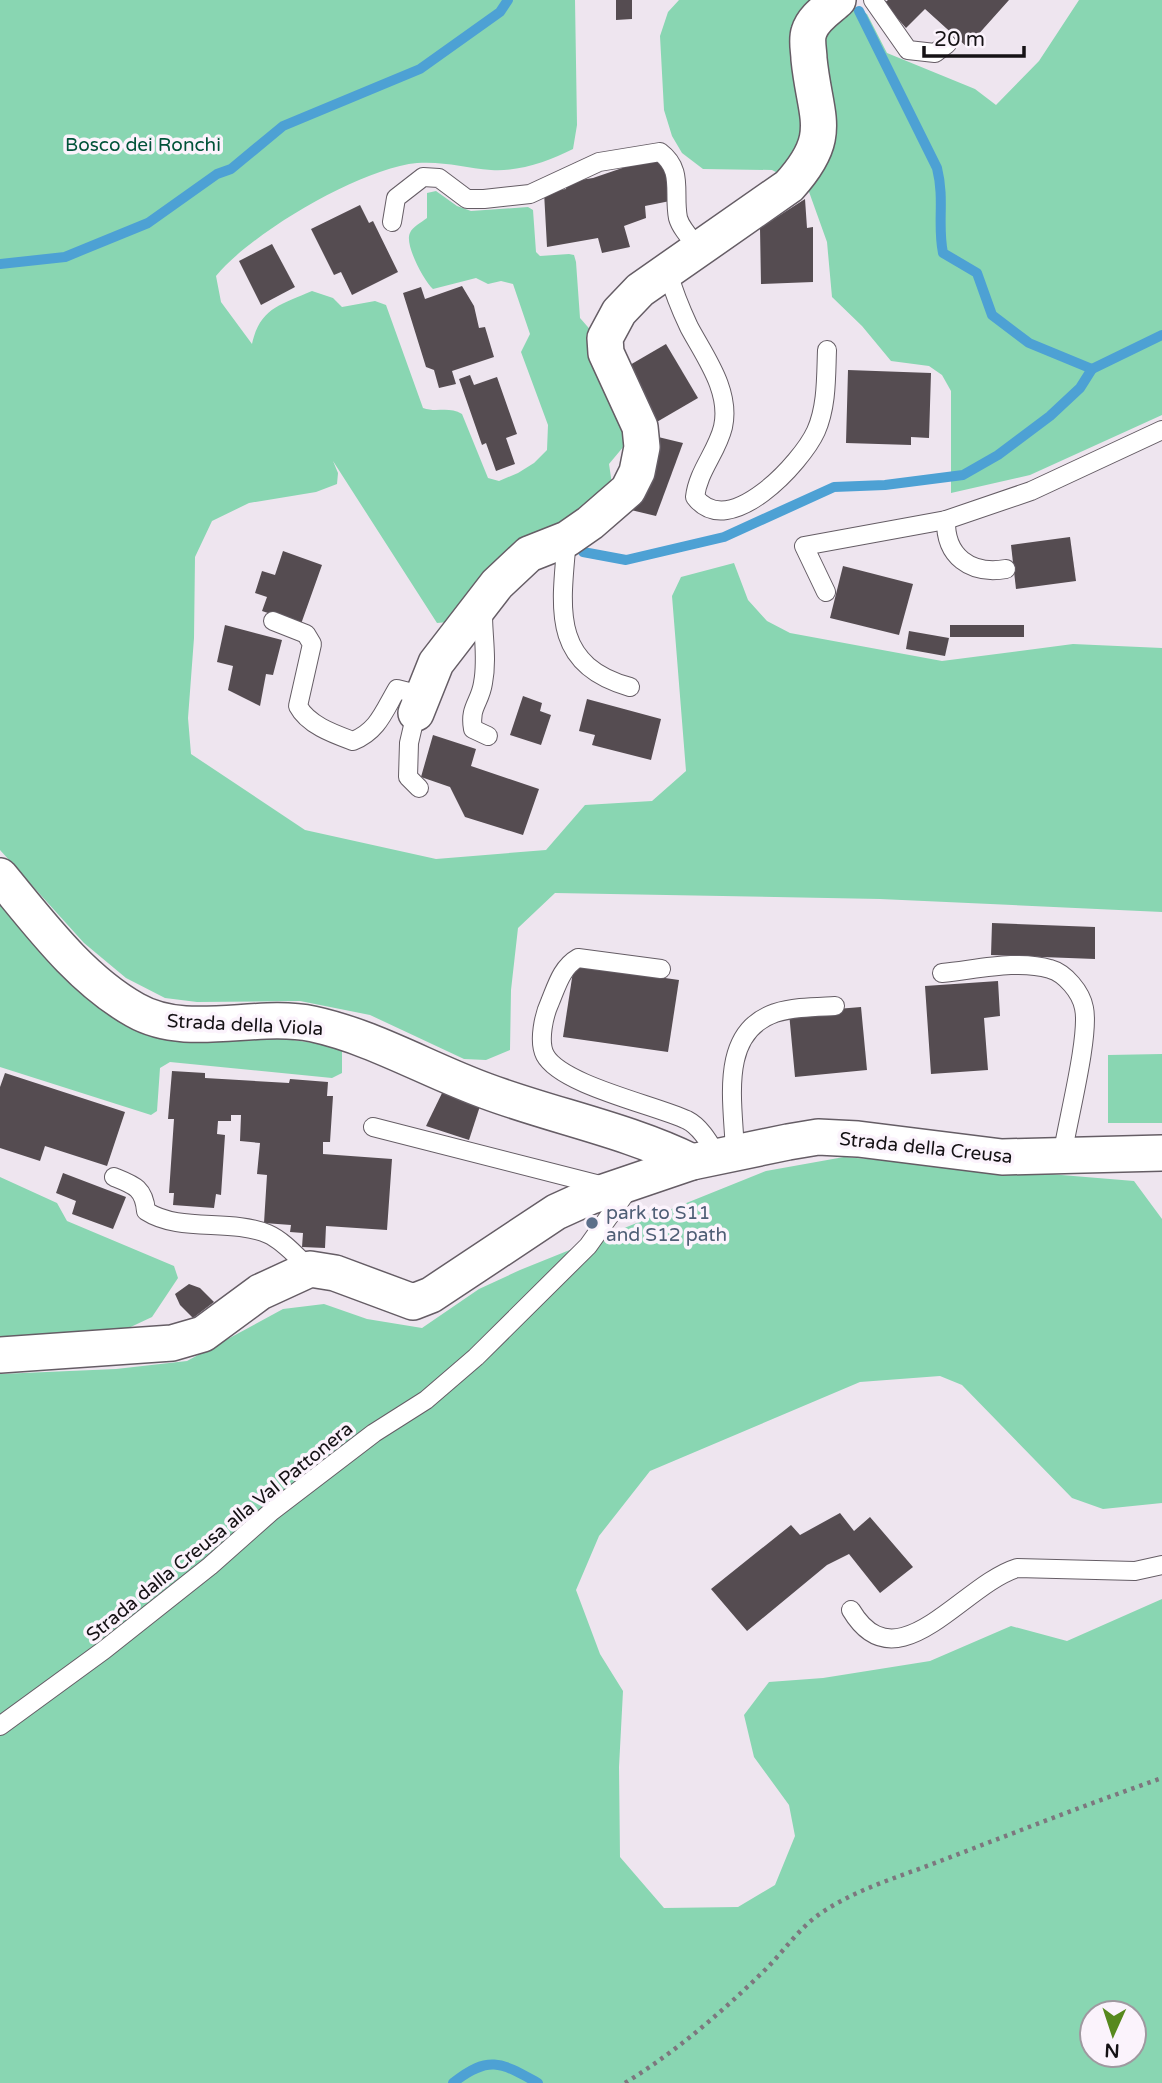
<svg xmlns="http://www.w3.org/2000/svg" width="1162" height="2083" font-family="'Varela Round',sans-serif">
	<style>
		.green { fill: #89d6b2; fill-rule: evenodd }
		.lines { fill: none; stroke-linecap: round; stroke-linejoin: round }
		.stream { stroke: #4da1d4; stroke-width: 10 }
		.building { fill: #554c51 }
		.lane-casing { stroke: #655d65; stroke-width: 20 }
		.street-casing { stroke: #655d65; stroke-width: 38 }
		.path { stroke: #7d777e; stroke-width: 4.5; stroke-dasharray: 3.5 5; stroke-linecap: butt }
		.lane { stroke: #fff; stroke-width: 18 }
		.street { stroke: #fff; stroke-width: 35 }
		.service-dot { fill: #5c6f8a; stroke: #fbf3fc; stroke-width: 2.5 }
		.labels { text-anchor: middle; stroke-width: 7; stroke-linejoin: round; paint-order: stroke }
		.park-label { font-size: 19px; fill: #005339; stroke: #fbf3fc }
		.street-label { font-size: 19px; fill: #151215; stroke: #fbf3fc }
		.service-label { font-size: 19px; fill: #4e5e75; stroke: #fbf3fc; text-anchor: start }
	</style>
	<rect width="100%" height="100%" fill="#eee5ef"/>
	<g class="green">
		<path d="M0,0H575L577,125L573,149C549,161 519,172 491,170C466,168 444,161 417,163C361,168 251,233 216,276L221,302L252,344C260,308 280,305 312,291L333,298L342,307L375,301L386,305L423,408C436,413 449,406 462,414L488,478L499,481L518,473L534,463L547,450L548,425L521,352L530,334L513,284L501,281L488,284L476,278L433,289C424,281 404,244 410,233C412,227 422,222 427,218V193L436,191L457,206L471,211L528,207L533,210L536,252L540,256L569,254L574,255L576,262L580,318L594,334L629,440L609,464L612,484L448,622L437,623L333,461L338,473L337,484L316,492L249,503L212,521L195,557L194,638L188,718L191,754L305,830L436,859L546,850L585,805L652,801L686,771L672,596L681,577L734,563L748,600L767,621L790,633L942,661L1073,644L1162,648V912L880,899L555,893L518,928L511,990L510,1050L486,1060L464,1059L370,1015L300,1001L197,1002L165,998L126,978L84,943L0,850Z"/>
		<polygon points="679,0 843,0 867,14 887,53 975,89 996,105 1039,61 1079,0 1162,0 1162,415 1030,475 951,493 951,391 942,375 929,366 891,361 862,326 832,297 827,242 808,189 772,170 703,169 682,153 672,136 664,110 660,36 668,12"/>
		<polygon points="0,897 107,1009 138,1032 174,1041 219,1042 272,1037 342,1047 342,1073 332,1078 170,1062 160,1068 157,1111 151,1115 0,1067"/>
		<polygon points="1162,1054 1162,1123 1108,1123 1108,1055"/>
		<path d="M844,1157L1134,1181L1162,1219V1503L1103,1509L1072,1498L962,1385L940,1376L860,1382L650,1471L599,1536L576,1590L600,1654L623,1691L619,1767L620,1857L664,1908L738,1907L775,1885L795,1836L789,1805L754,1757L744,1715L769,1682L823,1678L930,1661L1011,1626L1067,1641L1162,1599V2083H0V1374L116,1369L187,1361L283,1309L324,1304L367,1319L422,1328L479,1289L520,1270L766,1171ZM1092,2013H1134V2055H1092Z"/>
		<polygon points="0,1177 57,1203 67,1221 174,1266 178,1278 152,1317 120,1332 0,1338"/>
	</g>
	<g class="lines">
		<g class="stream">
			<path d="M859,11L937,168C945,200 937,224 943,253L977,273L992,315L1029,343L1092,369"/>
			<polyline points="0,264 65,257 148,223 217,174 231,169 283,126 420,69 500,12 508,0"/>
			<polyline points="583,552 626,560 724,537 834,487 885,485 963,475 998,455 1050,416 1080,388 1092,369 1162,335"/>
			<path d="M453,2083C489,2054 502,2063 538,2083"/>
		</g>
	</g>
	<g class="building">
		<polygon points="616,0 632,0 632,19 616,20"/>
		<polygon points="888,0 1009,0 967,47 925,9 906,28 884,3"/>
		<polygon points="664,161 670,201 645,206 646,218 624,226 630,247 602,253 598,238 547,247 544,192 566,189 567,182 593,178 634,164"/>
		<polygon points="805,199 807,228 813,227 813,282 761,284 760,228"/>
		<polygon points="360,205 369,223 373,221 398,272 352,295 341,272 334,275 311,229"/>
		<polygon points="272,244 295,287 261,305 239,261"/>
		<polygon points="462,286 474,306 479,328 485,327 494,357 452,371 456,384 439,388 434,370 426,367 403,293 421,287 425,299"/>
		<polygon points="666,344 698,398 655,423 623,369"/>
		<polygon points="848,370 931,373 929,438 911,437 911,445 846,443"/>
		<polygon points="470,375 474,385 497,377 517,434 506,438 515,464 496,471 486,443 482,445 459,379"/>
		<polygon points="654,436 683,443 656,516 631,510"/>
		<polygon points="1070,537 1076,581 1016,589 1011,545"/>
		<polygon points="283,551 322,565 301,624 262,611 267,597 255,593 262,571 275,575"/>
		<polygon points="843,566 913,584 899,635 830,618"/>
		<polygon points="225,625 282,640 273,675 266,674 260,706 228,690 233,666 217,662"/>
		<rect x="950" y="625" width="74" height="12"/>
		<polygon points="909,631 949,638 945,656 906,649"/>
		<polygon points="523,696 542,703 540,711 551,715 541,745 510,735"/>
		<polygon points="587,699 661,719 651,760 592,745 595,735 579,731"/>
		<polygon points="433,735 476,749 471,766 539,789 523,835 465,817 450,787 421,777"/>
		<polygon points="992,923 1095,927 1095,959 991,955"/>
		<polygon points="574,965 679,980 668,1052 563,1037"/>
		<polygon points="998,981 1000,1016 984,1018 988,1070 931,1074 925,986"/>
		<polygon points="861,1007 867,1070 795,1077 789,1013"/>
		<polygon points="172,1071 205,1073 205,1078 289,1083 290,1079 328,1082 327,1096 333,1096 330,1142 323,1142 323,1154 392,1159 387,1230 326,1226 325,1248 302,1247 303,1233 290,1232 291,1225 264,1223 267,1175 257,1174 260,1143 240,1141 241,1115 231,1115 231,1121 218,1121 217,1134 225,1135 221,1195 216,1194 214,1208 173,1205 174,1193 169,1193 174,1119 168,1119"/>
		<polygon points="5,1073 125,1112 107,1166 45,1146 40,1161 0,1148 0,1087"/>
		<polygon points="444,1089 481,1103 469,1140 426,1126"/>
		<polygon points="63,1173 126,1197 113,1229 72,1214 76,1201 56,1193"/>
		<polygon points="189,1284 200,1288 214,1302 193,1318 180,1305 175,1294"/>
		<polygon points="840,1513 854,1531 870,1517 913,1567 880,1593 849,1554 827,1565 747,1631 711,1589 791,1525 800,1535"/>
	</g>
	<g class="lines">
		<defs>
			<g id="lane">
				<polyline points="873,0 908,50 935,53 947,44"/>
				<path d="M392,222L396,198L423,177L439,178L467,199H484L530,194L599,162L660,152C684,170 673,192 678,218C681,229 693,241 700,250"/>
				<path d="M668,272C673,290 681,310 689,327C705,357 731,391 723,427C717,452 698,471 695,497C729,542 802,462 816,431C827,406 826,377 827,350"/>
				<path d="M946,520C945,556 970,575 1006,569"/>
				<path d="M567,539C561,607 550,665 630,687"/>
				<polyline points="826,592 804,546 946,520 1031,491 1162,430"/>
				<path d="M483,606C482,632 488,657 483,683C480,703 469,707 473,729L488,736"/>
				<path d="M273,621L306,634L312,644L298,706C308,725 334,734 353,741C378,731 384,711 397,689L421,695"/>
				<polyline points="416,713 409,743 408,777 419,788"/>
				<path d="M661,969L578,958C562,967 557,985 550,1002C544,1015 538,1041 545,1055C561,1085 655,1105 687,1120C701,1127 710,1144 718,1157"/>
				<path d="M942,973C975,970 1018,959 1050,969C1065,973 1081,992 1084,1008C1090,1036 1067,1123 1062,1157"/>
				<polyline points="373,1127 604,1186"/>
				<path d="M735,1154C734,1106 717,1033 775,1013C794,1007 815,1007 835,1006"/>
				<path d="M114,1177C134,1185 144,1188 146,1211C180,1233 230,1218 268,1234C284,1241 298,1258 310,1269"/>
				<path d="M851,1610C897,1687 962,1585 1017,1568L1135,1571L1162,1565"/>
				<polyline points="0,1726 104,1650 210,1566 272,1511 374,1433 426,1400 476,1357 588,1246 630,1187"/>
			</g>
			<g id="street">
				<path d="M416,713L436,663L497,584L529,554L567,539L590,523L628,490L637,472L642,447L640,427L606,353L605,338L619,312L640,290L789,186C835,135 815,119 809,59C809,51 806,40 809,32C813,18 828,9 838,0"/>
				<path d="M0,876C39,923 80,979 135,1010C187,1040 256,1012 313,1024C373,1037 428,1070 486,1091C553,1116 627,1130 692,1162"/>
				<polyline points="0,1355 172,1343 203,1334 260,1292 310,1269 335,1273 413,1302 431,1295 556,1212 589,1197 692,1162 788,1142 818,1137 858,1139 1002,1157 1162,1153"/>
			</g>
		</defs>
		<use href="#lane" class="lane-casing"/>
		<use href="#street" class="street-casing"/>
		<path class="path" d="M625,2083C677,2051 722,2012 765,1970C784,1951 799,1928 821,1913C858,1888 902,1876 943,1860C1016,1832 1088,1804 1162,1778"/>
		<use href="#lane" class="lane"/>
		<use href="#street" class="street"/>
	</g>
	<circle class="service-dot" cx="592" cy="1223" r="7"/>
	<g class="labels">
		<g class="park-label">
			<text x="143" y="151">Bosco dei Ronchi</text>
		</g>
		<g class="street-label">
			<text transform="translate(245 1024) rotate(3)" y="7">Strada della Viola</text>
			<text transform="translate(926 1147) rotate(6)" y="7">Strada della Creusa</text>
			<text transform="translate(219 1531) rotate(-39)" y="7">Strada dalla Creusa alla Val Pattonera</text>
		</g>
		<g class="service-label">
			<text x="606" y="1219">park to S11<tspan x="606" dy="22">and S12 path</tspan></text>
		</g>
	</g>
	<g transform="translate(1113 2034) rotate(183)"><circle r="33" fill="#fbf3fc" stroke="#9f99a0" stroke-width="2"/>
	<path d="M0-5L12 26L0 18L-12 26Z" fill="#57891e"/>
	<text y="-10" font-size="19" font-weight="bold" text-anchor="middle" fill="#151215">N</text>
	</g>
	<path d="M924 46v10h100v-10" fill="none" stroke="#151215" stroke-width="3.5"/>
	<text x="934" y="46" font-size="21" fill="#151215" stroke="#fbf3fc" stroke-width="5" paint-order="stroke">20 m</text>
</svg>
